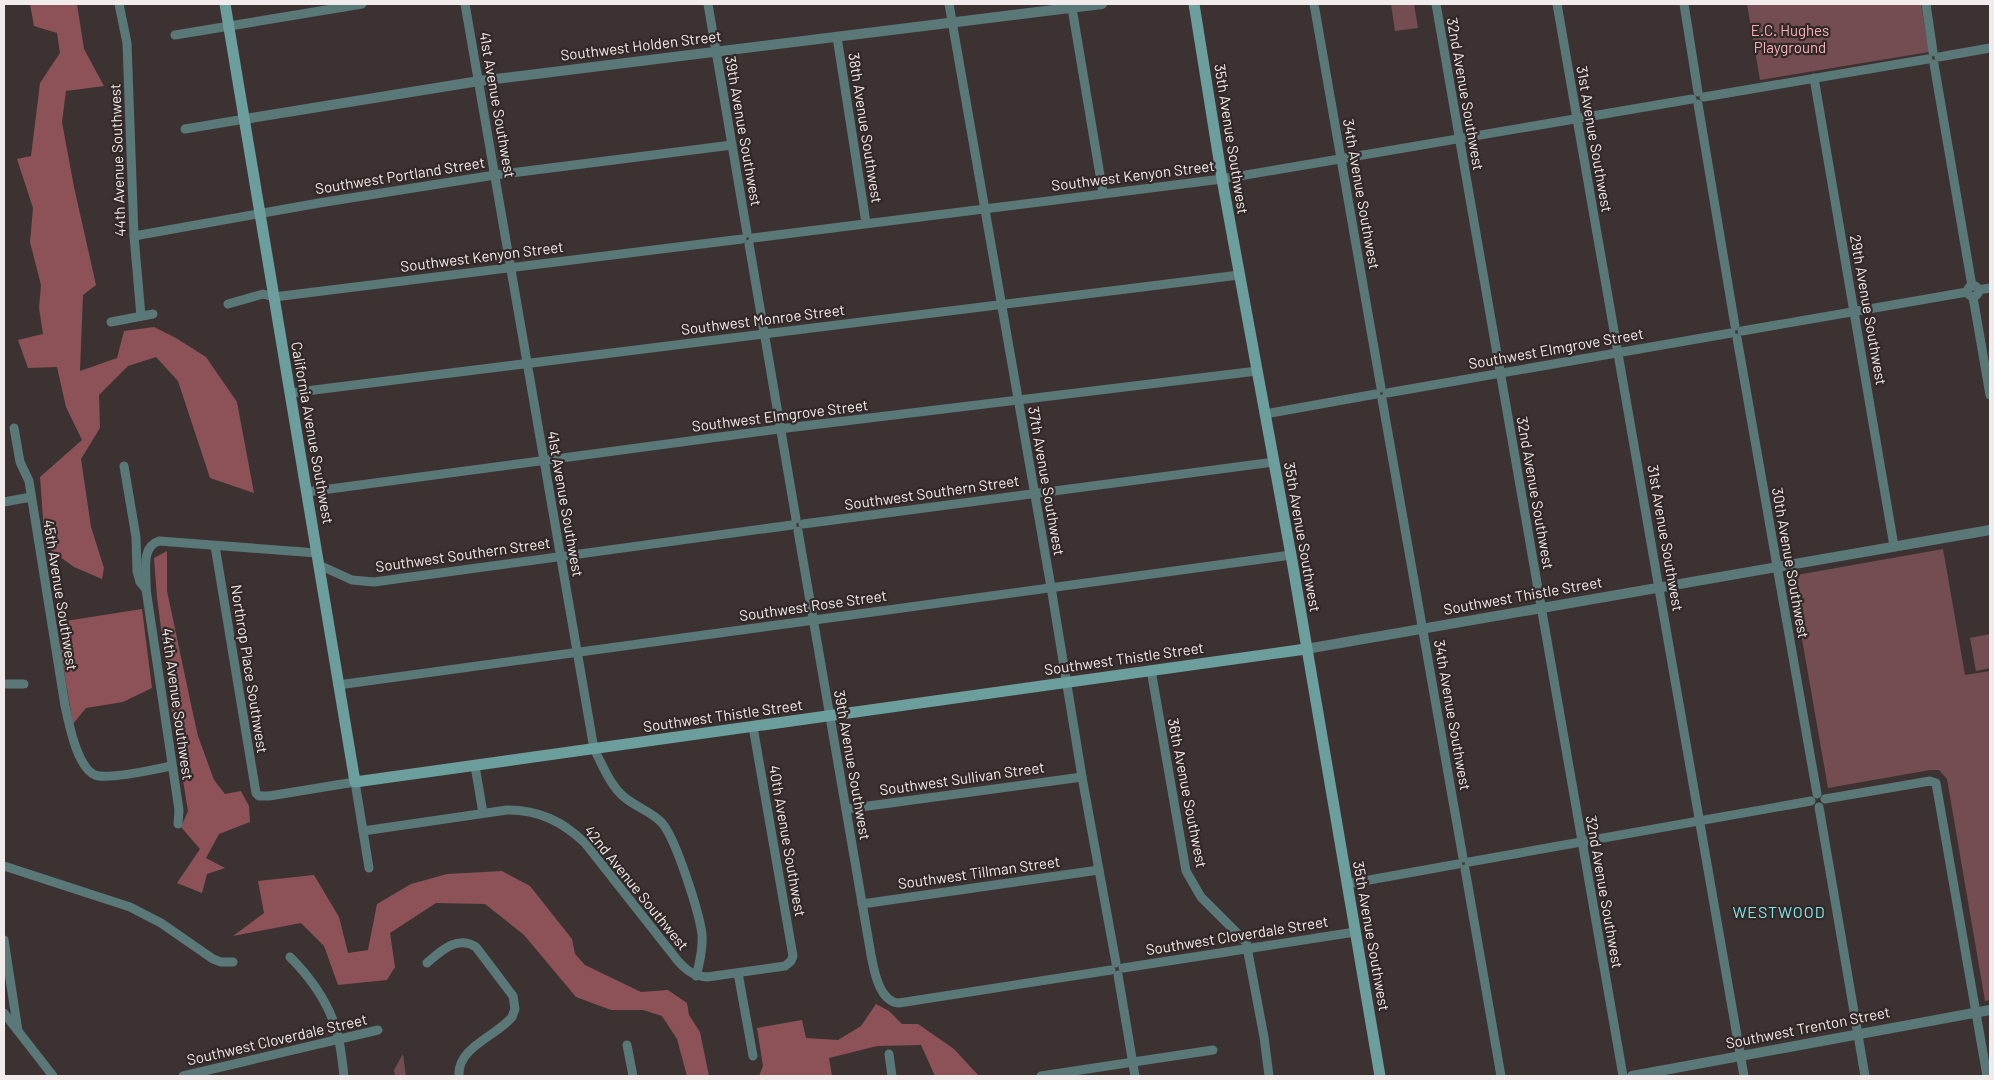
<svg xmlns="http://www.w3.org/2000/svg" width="1994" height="1080" font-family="Barlow,sans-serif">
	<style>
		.green { fill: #734d51 }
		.forest { fill: #8c5258 }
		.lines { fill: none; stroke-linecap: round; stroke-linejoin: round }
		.minor { stroke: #5a7878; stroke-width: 9 }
		.tertiary { stroke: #5a7878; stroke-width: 10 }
		.secondary { stroke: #6c9e9d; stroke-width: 11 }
		.labels { text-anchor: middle; stroke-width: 4.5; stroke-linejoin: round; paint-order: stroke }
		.park-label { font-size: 15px; fill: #f9afb6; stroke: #322828 }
		.street-label { font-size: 15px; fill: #f2ebeb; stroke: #322828 }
		.neighbourhood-label { font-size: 16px; letter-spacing: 1px; fill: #7de9e7; stroke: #322828 }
	</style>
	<rect width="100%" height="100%" fill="#3c3232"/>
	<g class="green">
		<polygon points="1391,4 1414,4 1418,28 1395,31"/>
		<polygon points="1747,4 1921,4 1929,52 1760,80"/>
		<polygon points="1943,549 1965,675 1990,671 1990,1000 1985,1001 1947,779 1939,770 1930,770 1828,788 1791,576"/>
		<polygon points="1990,634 1990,668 1976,671 1970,638"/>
		<polygon points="403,1054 406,1076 395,1076 394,1070"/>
	</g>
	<g class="forest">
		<polygon points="30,4 77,4 84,49 104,86 66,91 62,122 74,187 96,285 83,295 80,371 117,358 124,331 154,327 176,338 206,357 237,402 254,493 210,478 178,381 156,357 128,366 99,395 100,428 81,459 91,527 104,568 102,579 74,567 45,546 40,477 82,440 66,407 57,367 28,368 18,340 43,334 39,308 41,285 30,242 33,208 17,159 31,156 40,83 60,53 57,33 34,26"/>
		<polygon points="167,551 167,591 192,709 198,736 214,780 225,794 241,791 249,806 250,822 219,834 206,858 225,868 207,874 202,893 177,883 200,849 181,827 188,811 172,713 157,597 154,558"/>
		<polygon points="142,609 152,688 123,702 86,708 73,724 61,653 59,622"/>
		<polygon points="502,871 530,886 572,939 575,954 585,965 641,992 668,990 687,1003 689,1015 700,1032 709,1076 687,1076 677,1039 662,1016 643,1010 611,1010 576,997 524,935 485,904 436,903 390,933 395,967 387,980 338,985 324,946 301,923 233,936 264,913 258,881 314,875 339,917 348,953 368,950 377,904 411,884 447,874"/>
		<polygon points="876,1004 889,1011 902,1024 918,1024 954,1049 979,1076 935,1076 921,1045 877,1046 829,1058 832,1076 759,1076 763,1066 757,1028 802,1020 806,1038 838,1040 861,1026"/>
	</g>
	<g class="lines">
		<g class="minor">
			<polyline points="119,4 127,43 134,236 141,316"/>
			<path d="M465,4L594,749C603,766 610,785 624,797C636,807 652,812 662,823C676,839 699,912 702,934C703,948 700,962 696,976"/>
			<polyline points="708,4 747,233"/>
			<polyline points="949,4 1051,587 1082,777 1116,963"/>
			<polyline points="1314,4 1381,388"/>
			<polyline points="1436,4 1623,1076"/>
			<polyline points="1557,4 1744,1076"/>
			<polyline points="1684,4 1698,92"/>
			<polyline points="1926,4 1933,52"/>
			<polyline points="1072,8 1103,193"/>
			<polyline points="175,35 362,4"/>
			<polyline points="837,37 866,223"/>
			<polyline points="1939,57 1990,48"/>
			<polyline points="1934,64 1972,286"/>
			<polyline points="1814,78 1894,546"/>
			<polyline points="1704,97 1928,59"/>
			<polyline points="1698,104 1735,326"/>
			<polyline points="185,129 245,119"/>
			<polyline points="134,236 319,203 495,175 732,145"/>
			<polyline points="753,238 1222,179 1692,99"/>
			<polyline points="749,244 796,519"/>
			<circle cx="1973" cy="291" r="5.5"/>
			<polyline points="1978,290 1990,288"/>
			<polyline points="1973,297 1990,395"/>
			<polyline points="228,304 263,294 274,297 742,239"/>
			<polyline points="111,322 153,314"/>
			<polyline points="1742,331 1967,292"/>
			<polyline points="1737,338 1817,794"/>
			<polyline points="290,393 1239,275"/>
			<polyline points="1387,393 1731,333"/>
			<polyline points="1382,399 1463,858"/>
			<polyline points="1265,414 1376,394"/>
			<path d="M14,428L20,462L29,481L65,706C69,724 77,767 95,775C108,780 156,769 171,766"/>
			<polyline points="124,466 136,537 137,571 140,582 146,589 179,810 178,824"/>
			<polyline points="307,492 787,428 1257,371"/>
			<polyline points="4,502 31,497"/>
			<polyline points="803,524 1274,462"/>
			<path d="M798,531L871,955C874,970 879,1002 899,1003L1111,970"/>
			<polyline points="215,546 256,793 259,796 269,796 355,782 369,868"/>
			<polyline points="319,565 352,580 374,582 792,525"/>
			<path d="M146,589C147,573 140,547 159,541L317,553"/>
			<polyline points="1151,670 1186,871 1201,897 1246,942 1264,1037 1269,1076"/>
			<polyline points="4,684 24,684"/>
			<polyline points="338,685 1291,555"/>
			<polyline points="475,766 483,813"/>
			<polyline points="1825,799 1930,781 1936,783 1987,1076"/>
			<polyline points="1819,807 1865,1076"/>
			<polyline points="846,809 1082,777"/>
			<path d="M363,831L507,810C539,810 562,821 585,843L678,961C687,971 694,976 707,977L785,966L791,961L793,956L753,727"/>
			<polyline points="1469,862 1811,801"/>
			<polyline points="4,866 130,907 161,923 213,959 221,962 233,962"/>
			<polyline points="1465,869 1501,1076"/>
			<polyline points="1347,884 1458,864"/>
			<polyline points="862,904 1099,870"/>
			<polyline points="4,940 18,1031"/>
			<path d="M290,957C310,977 328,1003 336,1029C341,1044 342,1061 344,1076"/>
			<path d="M427,963C441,951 457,935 476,947L513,996L515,1009L512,1017C497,1036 457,1047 459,1076"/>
			<polyline points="1123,968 1355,932"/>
			<polyline points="738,973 753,1056"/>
			<polyline points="1118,975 1135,1076"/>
			<polyline points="4,1013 53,1076"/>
			<polyline points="627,1045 633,1076"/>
			<polyline points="889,1054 892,1076"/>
			<polyline points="183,1076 378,1030"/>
			<polyline points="1041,1076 1213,1050"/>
		</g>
		<g class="tertiary">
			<polyline points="245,119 479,81 1102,4"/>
			<polyline points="1306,649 1990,530"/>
			<polyline points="1632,1076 1990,1010"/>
		</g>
		<g class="secondary">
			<polyline points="225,4 355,782 1306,649"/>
			<polyline points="1194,4 1222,179 1291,555 1380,1076"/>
		</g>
	</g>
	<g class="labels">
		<g class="park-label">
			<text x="1790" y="36">E.C. Hughes<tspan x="1790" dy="17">Playground</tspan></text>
		</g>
		<g class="street-label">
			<text transform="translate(641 46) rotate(-7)" y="5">Southwest Holden Street</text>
			<text transform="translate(1465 94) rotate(80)" y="5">32nd Avenue Southwest</text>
			<text transform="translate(497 105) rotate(80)" y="5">41st Avenue Southwest</text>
			<text transform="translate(865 128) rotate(81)" y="5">38th Avenue Southwest</text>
			<text transform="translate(743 131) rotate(80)" y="5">39th Avenue Southwest</text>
			<text transform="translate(1231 139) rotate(81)" y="5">35th Avenue Southwest</text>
			<text transform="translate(1594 139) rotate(80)" y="5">31st Avenue Southwest</text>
			<text transform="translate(118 160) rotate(-92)" y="5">44th Avenue Southwest</text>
			<text transform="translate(400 176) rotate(-9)" y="5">Southwest Portland Street</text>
			<text transform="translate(1133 176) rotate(-7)" y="5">Southwest Kenyon Street</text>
			<text transform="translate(1361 194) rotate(80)" y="5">34th Avenue Southwest</text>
			<text transform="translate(482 257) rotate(-7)" y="5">Southwest Kenyon Street</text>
			<text transform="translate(1868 310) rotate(80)" y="5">29th Avenue Southwest</text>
			<text transform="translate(763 320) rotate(-7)" y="5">Southwest Monroe Street</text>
			<text transform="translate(1556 349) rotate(-10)" y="5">Southwest Elmgrove Street</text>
			<text transform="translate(780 416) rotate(-7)" y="5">Southwest Elmgrove Street</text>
			<text transform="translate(312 433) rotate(80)" y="5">California Avenue Southwest</text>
			<text transform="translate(1046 481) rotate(80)" y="5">37th Avenue Southwest</text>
			<text transform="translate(932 493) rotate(-8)" y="5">Southwest Southern Street</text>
			<text transform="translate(1535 493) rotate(80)" y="5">32nd Avenue Southwest</text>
			<text transform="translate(565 504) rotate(80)" y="5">41st Avenue Southwest</text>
			<text transform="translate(1302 537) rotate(80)" y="5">35th Avenue Southwest</text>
			<text transform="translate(1665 538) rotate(80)" y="5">31st Avenue Southwest</text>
			<text transform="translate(463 555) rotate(-8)" y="5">Southwest Southern Street</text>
			<text transform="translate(1790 563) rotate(80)" y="5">30th Avenue Southwest</text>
			<text transform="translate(60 595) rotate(81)" y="5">45th Avenue Southwest</text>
			<text transform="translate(1523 596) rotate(-10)" y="5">Southwest Thistle Street</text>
			<text transform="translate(813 606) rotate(-8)" y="5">Southwest Rose Street</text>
			<text transform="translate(1124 659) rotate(-8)" y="5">Southwest Thistle Street</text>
			<text transform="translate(249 669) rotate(81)" y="5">Northrop Place Southwest</text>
			<text transform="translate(177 704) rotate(82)" y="5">44th Avenue Southwest</text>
			<text transform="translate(1452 715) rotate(80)" y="5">34th Avenue Southwest</text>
			<text transform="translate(723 716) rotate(-8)" y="5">Southwest Thistle Street</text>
			<text transform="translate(852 765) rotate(80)" y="5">39th Avenue Southwest</text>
			<text transform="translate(962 779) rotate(-8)" y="5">Southwest Sullivan Street</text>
			<text transform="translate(1187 793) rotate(79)" y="5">36th Avenue Southwest</text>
			<text transform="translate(787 841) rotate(80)" y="5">40th Avenue Southwest</text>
			<text transform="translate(979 873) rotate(-8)" y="5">Southwest Tillman Street</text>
			<text transform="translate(636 888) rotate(51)" y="5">42nd Avenue Southwest</text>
			<text transform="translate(1604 892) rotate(80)" y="5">32nd Avenue Southwest</text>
			<text transform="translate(1237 936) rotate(-9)" y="5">Southwest Cloverdale Street</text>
			<text transform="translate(1371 936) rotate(80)" y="5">35th Avenue Southwest</text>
			<text transform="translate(1808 1028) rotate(-11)" y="5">Southwest Trenton Street</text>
			<text transform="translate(277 1040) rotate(-13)" y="5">Southwest Cloverdale Street</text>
		</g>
		<g class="neighbourhood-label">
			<text x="1779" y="918">WESTWOOD</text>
		</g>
	</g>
	<rect width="1994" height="1080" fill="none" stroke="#f2ebeb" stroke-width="10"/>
</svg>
